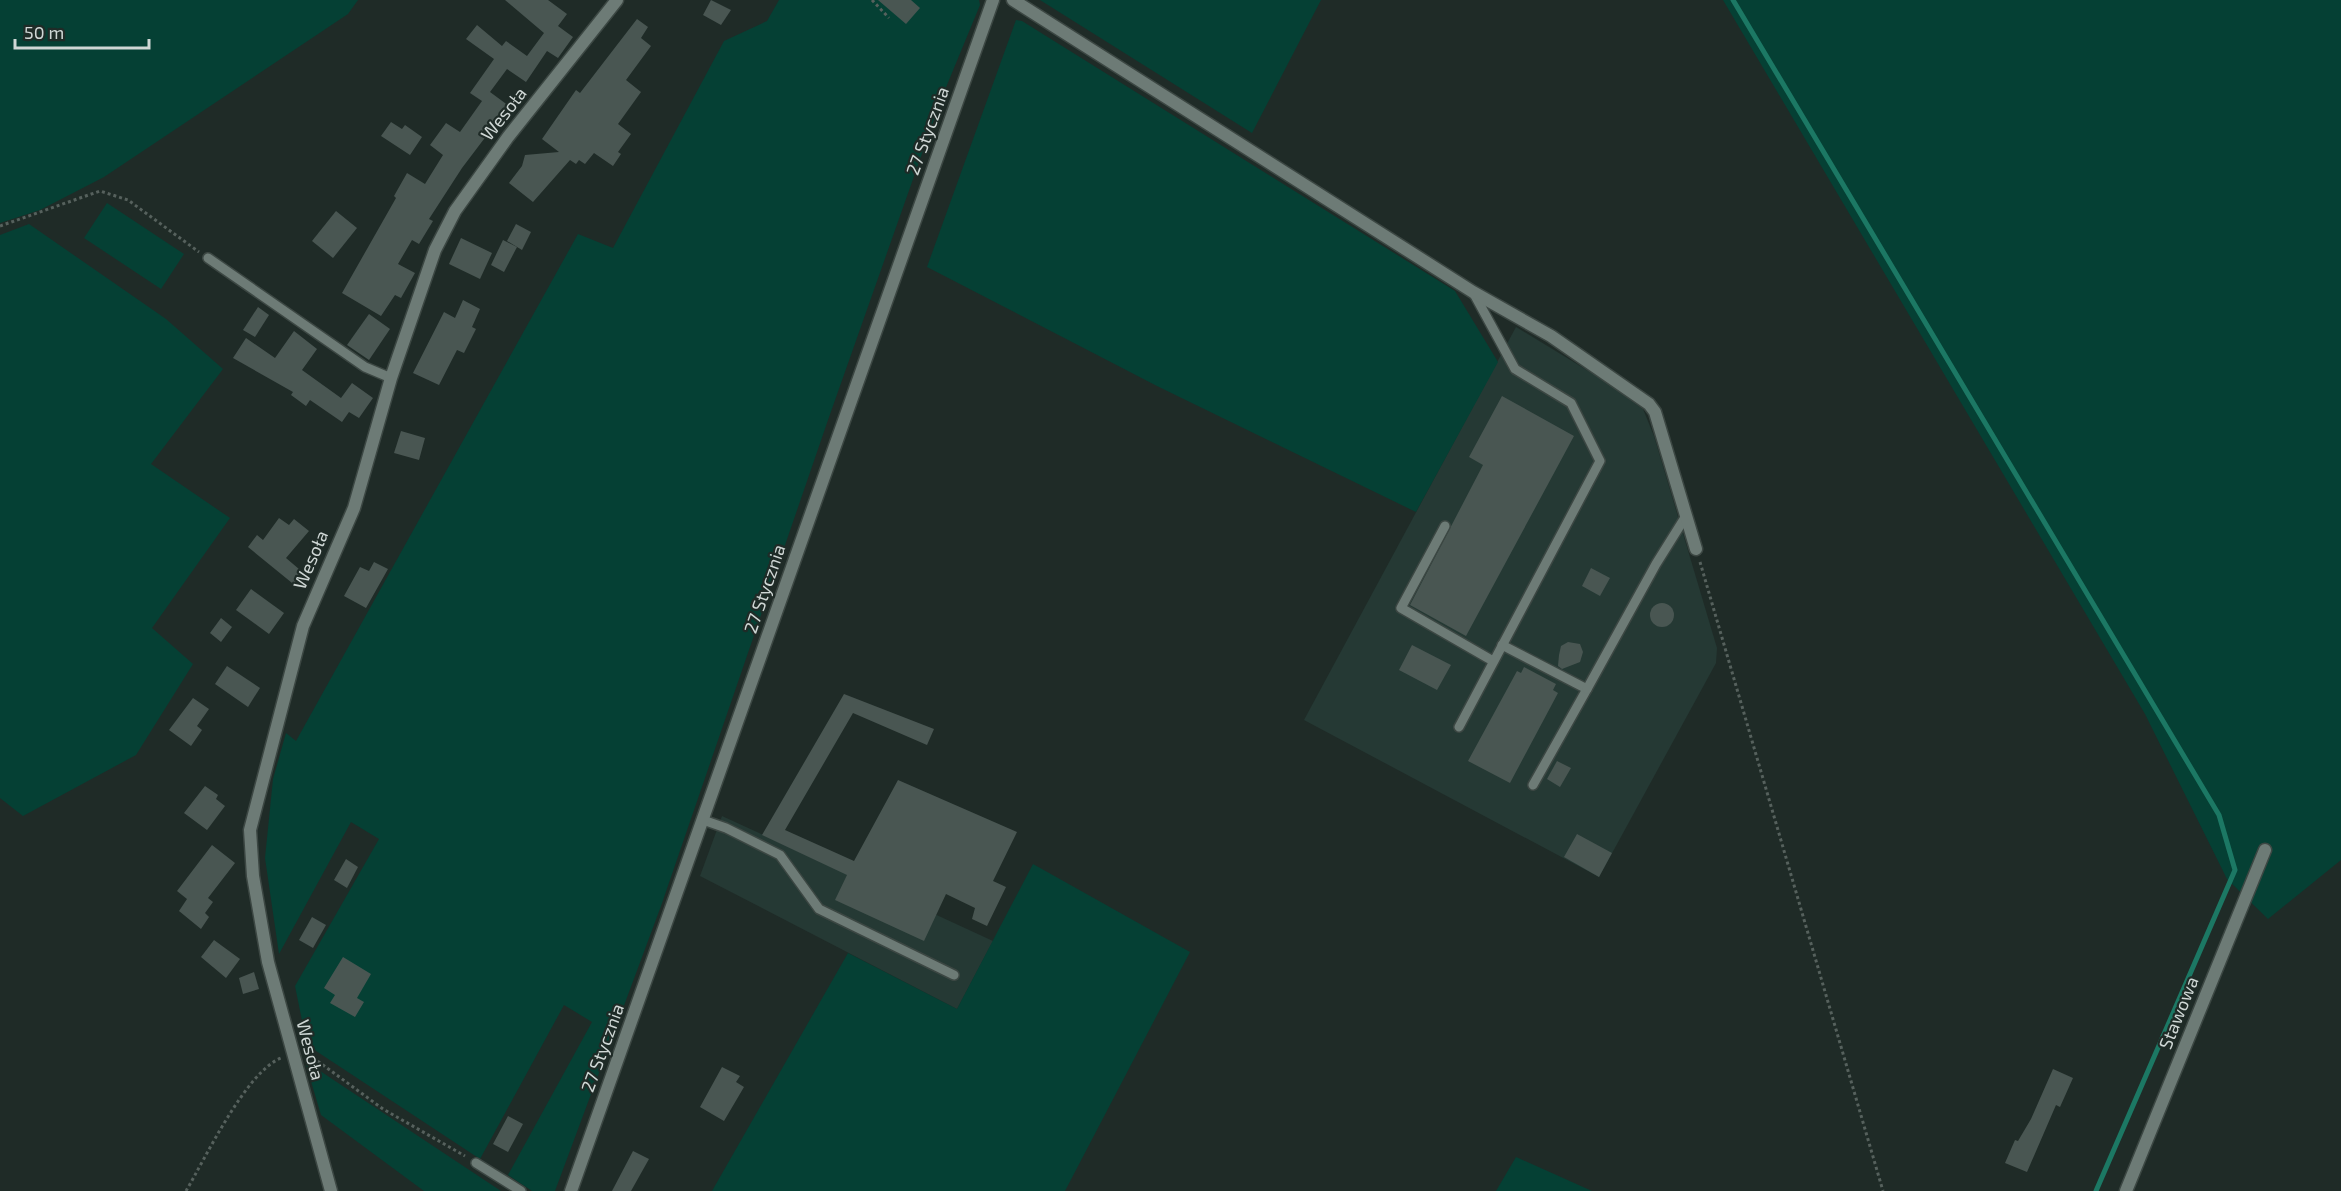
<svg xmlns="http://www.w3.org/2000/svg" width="2341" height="1191" font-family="'Exo 2',sans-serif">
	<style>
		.built { fill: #253934 }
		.green { fill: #054034 }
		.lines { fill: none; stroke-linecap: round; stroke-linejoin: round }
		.stream { stroke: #1c7864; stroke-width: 5 }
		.building { fill: #495652 }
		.service-casing { stroke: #3c4743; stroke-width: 12 }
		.minor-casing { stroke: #3c4743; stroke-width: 15 }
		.tertiary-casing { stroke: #3c4743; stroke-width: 15 }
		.path { stroke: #56615d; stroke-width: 3; stroke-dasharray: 3 3; stroke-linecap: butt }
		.service { stroke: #6d7b76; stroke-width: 9 }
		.minor { stroke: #6d7b76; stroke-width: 12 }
		.tertiary { stroke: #6d7b76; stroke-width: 12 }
		.labels { text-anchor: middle; stroke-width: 4.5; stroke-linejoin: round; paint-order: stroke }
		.street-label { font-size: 18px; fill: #cfd7d5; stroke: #1f2b27 }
	</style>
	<rect width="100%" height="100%" fill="#1f2b27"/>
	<g class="built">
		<polygon points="1516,327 1600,378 1643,409 1654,436 1717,648 1716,663 1599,877 1304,720"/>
		<polygon points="722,816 993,941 957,1009 700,876"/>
	</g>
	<g class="green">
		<polygon points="0,0 358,0 348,14 104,177 40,210 0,223"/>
		<polygon points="779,0 979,0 980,5 942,97 828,420 661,906 555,1191 532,1191 508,1175 592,1022 564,1005 480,1159 307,1045 295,986 379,839 351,822 279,954 265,858 273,779 286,733 296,741 578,234 613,248 724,41 767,21"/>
		<polygon points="1040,0 1321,0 1252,133"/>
		<polygon points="1723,0 2341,0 2341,860 2268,919 2227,879 2145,714"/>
		<polygon points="1016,20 1022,21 1455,291 1498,362 1416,512 1157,386 927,267"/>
		<polygon points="107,203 184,254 161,289 84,238"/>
		<polygon points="29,224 166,319 223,369 151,464 230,518 152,628 193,664 136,755 23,816 0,798 0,235"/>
		<polygon points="1033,864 1190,952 1065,1191 712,1191 848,953 957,1009"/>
		<polygon points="305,1061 501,1191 424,1191 321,1115"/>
		<polygon points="1516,1157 1592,1191 1496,1191"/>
	</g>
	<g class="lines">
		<polyline class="stream" points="1733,0 2219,815 2235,870 2096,1191"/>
	</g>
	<g class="building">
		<polygon points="505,0 548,0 567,14 558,26 573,37 558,58 547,51 526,82 507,69 490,92 509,106 462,168 429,219 433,221 419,244 412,240 398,264 415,273 401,298 395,295 381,316 342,293 396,198 394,196 407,173 425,184 443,155 430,145 446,123 460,132 482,101 470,93 494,59 466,39 477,25 502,46 506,41 527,56 544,33"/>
		<polygon points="711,0 731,10 721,25 703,15"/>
		<polygon points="878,0 911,0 920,8 906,24"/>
		<polygon points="637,19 648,27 641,38 651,46 626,80 641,92 618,124 631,134 618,152 621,154 613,166 594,153 585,164 579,160 576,164 570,160 533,202 509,183 522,166 525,155 559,152 542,139 576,90 580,93"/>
		<polygon points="391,122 402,129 405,125 422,137 410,155 381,136"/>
		<polygon points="336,211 357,228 333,258 312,241"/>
		<polygon points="516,224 531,232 522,250 507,241"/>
		<polygon points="461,238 492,253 480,279 449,264"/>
		<polygon points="503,240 517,247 504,272 491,265"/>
		<polygon points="463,300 480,309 472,327 476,329 464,353 457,350 439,385 413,373 444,312 455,318"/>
		<polygon points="258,307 269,315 255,337 243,330"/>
		<polygon points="369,314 390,329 369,360 347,345"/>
		<polygon points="294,331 317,349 302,370 341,398 352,383 373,398 359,418 349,412 342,422 310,400 306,406 291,395 293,392 233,358 246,338 275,358"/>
		<polygon points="1502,396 1574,436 1466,636 1410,605 1483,465 1469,457"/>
		<polygon points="401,431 425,438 419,460 394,453"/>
		<polygon points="279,518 289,525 294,519 309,531 286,558 306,575 297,587 248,547 257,535 263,540"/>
		<polygon points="374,562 388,569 366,608 344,596 360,567 369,571"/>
		<polygon points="1591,568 1610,578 1600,596 1582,586"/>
		<polygon points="251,589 284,613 269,634 236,610"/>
		<circle cx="1662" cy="615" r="12"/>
		<polygon points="221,618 232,627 221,642 210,633"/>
		<polygon points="1568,642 1580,644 1583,652 1580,662 1562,669 1558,666 1559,655 1561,646"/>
		<polygon points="1412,645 1451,665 1437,690 1399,670"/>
		<polygon points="227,666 260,688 248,707 215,684"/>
		<polygon points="1524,667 1556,684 1553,690 1558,693 1510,783 1468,761 1517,671 1521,673"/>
		<polygon points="844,694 934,729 927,745 853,713 785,830 854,861 898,780 1017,832 993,881 1006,887 987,926 972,919 975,908 946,894 924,941 835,900 847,875 762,835"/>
		<polygon points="193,698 209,709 197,726 202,730 191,746 169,730"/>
		<polygon points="1557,761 1571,768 1560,787 1547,779"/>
		<polygon points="205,786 218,795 216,799 225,806 207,830 184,813"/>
		<polygon points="1577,834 1612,853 1599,877 1564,857"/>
		<polygon points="212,845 235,863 208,898 213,902 205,913 209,917 201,929 179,911 187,899 177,891"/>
		<polygon points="346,859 358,867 347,888 334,880"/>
		<polygon points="312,917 326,925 313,948 299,940"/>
		<polygon points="214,940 240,959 226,978 201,957"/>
		<polygon points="343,957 371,974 357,998 364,1002 355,1017 330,1003 335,995 324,988"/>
		<polygon points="254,972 259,989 243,994 239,978"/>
		<polygon points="722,1067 740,1076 736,1082 744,1087 724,1121 700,1107"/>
		<polygon points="2053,1069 2073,1078 2060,1107 2056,1105 2027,1172 2005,1163 2015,1140 2018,1141 2031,1119"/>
		<polygon points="508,1116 523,1124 508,1152 493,1144"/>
		<polygon points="633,1151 649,1159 631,1191 612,1191"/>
	</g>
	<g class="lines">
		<defs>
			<g id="service">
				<polyline points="208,258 365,367 391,378"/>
				<polyline points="1445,526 1401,608 1493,661"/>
				<polyline points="1502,645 1587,689 1533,785"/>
				<polyline points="1587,689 1656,564 1686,516"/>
				<polyline points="1459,727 1600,461 1571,403 1515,369 1473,292"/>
				<polyline points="703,820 726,828 780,855 819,909 954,975"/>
				<polyline points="476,1163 521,1191"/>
			</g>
			<g id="minor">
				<polyline points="1013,0 1473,292 1551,336 1649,404 1655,412 1696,549"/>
				<polyline points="331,1191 268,962 253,876 250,830 303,626 354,508 391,378 435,250 455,211 508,137 617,0"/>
				<polyline points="2126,1191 2265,850"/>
			</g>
			<polyline id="tertiary" points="571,1191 993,0"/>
		</defs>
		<use href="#service" class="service-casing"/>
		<use href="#minor" class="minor-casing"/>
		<use href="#tertiary" class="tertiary-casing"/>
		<g class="path">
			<polyline points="872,0 889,18"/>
			<polyline points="0,226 100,191 128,200 199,252"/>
			<polyline points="1700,562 1883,1191"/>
			<polyline points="308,1054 383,1109 465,1156"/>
			<path d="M186,1191C206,1157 246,1072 281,1058"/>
		</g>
		<use href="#service" class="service"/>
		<use href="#minor" class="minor"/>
		<use href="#tertiary" class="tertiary"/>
	</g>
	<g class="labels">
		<g class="street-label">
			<text transform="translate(504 114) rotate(-52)" y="6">Wesoła</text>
			<text transform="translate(928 131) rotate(-70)" y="6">27 Stycznia</text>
			<text transform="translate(311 560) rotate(-67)" y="6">Wesoła</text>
			<text transform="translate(765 589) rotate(-71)" y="6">27 Stycznia</text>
			<text transform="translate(2179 1013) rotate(-68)" y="6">Stawowa</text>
			<text transform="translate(603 1048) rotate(-70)" y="6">27 Stycznia</text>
			<text transform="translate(310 1050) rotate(75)" y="6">Wesoła</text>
		</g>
	</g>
	<path d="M15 39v9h134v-9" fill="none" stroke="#cfd7d5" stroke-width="3"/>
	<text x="24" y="39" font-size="18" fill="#cfd7d5" stroke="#1f2b27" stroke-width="4.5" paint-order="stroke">50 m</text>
</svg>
